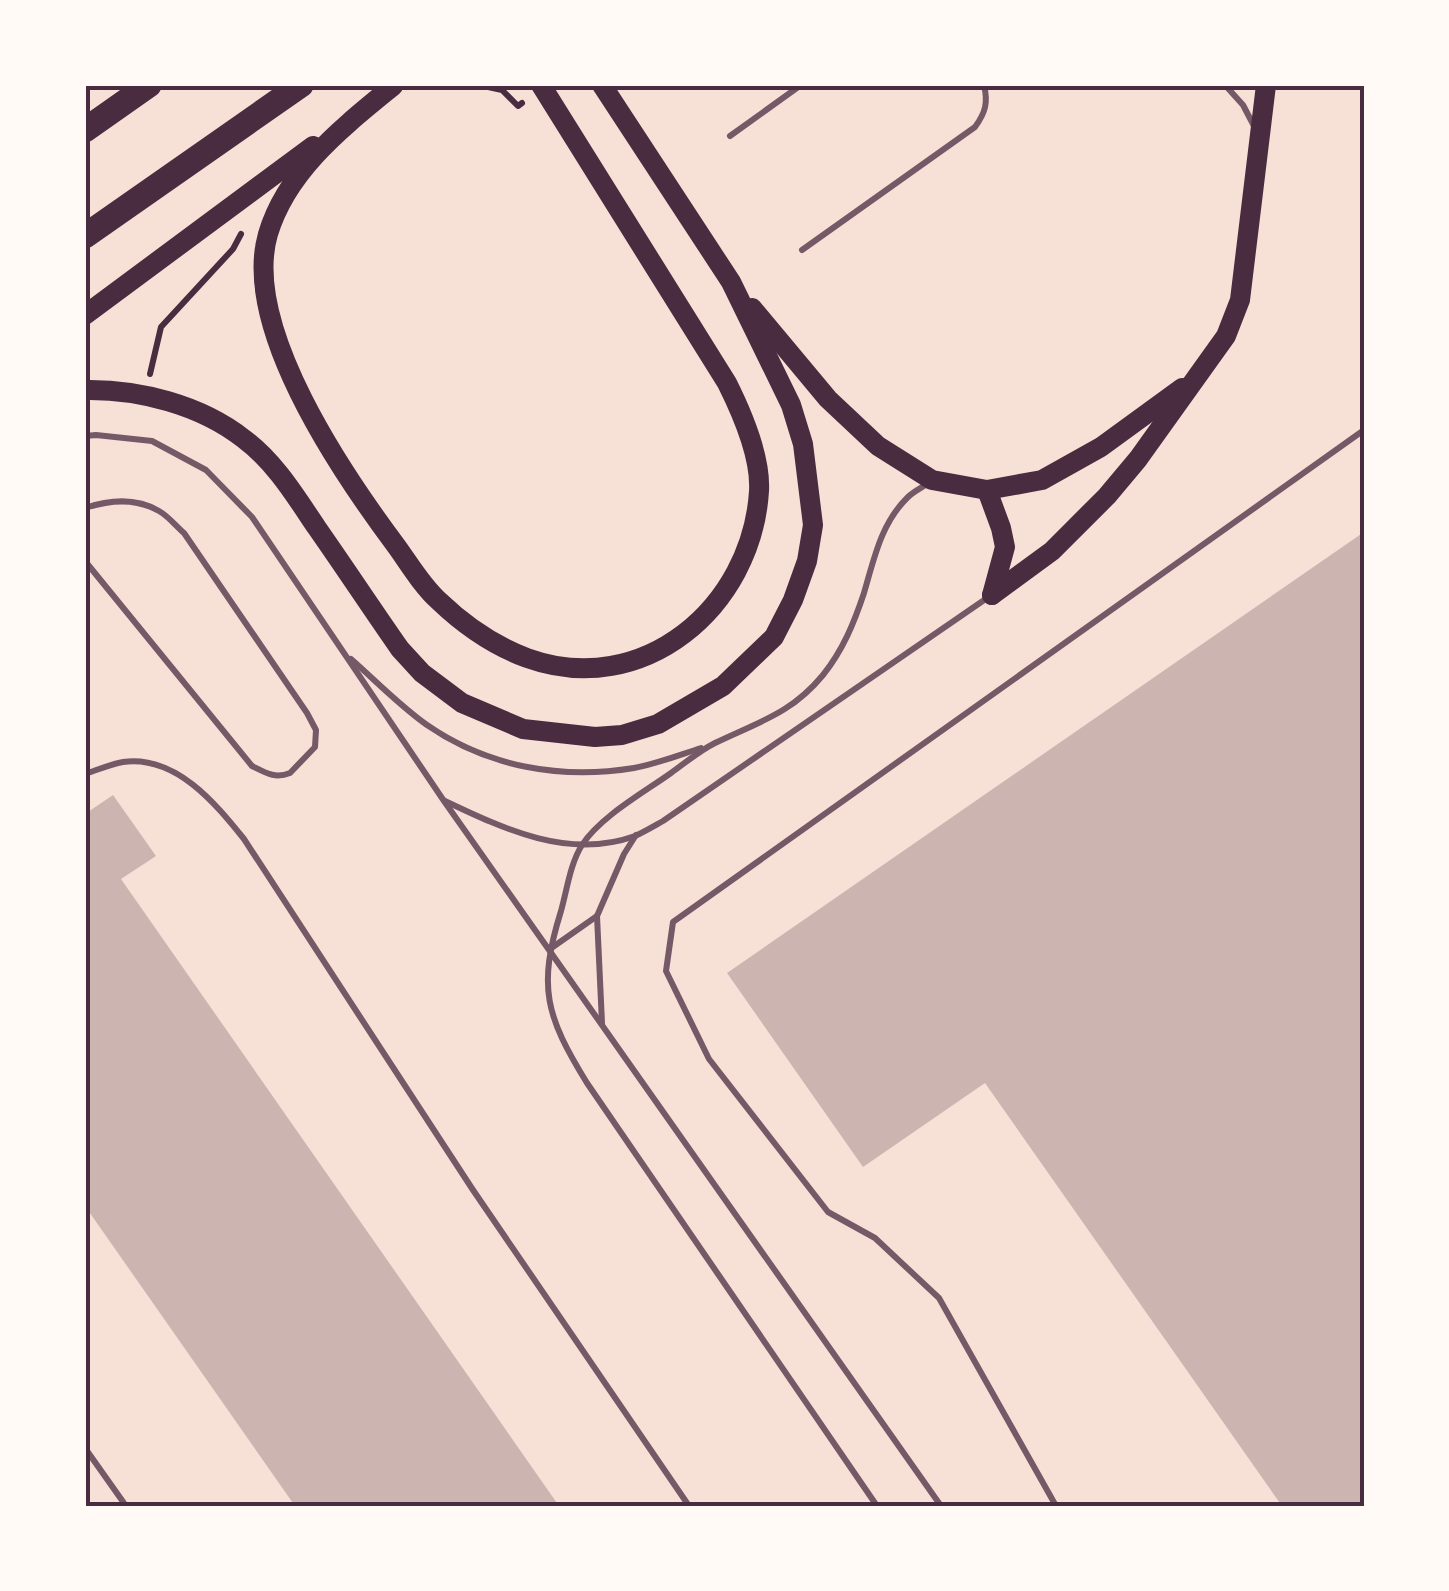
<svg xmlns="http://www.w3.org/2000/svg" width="1449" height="1591" font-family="'Open Sans',sans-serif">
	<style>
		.building { fill: #ccb4b1 }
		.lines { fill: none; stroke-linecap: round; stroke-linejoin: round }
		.path { stroke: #4a2c40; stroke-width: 6 }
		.service { stroke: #755966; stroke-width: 6 }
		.secondary { stroke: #4a2c40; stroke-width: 20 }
		.motorway { stroke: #4a2c40; stroke-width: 25 }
		.neatline { fill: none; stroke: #4a2c40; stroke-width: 4 }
	</style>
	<rect width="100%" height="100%" fill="#f7e1d7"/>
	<g class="building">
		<polygon points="1364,532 1364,1506 1282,1506 985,1083 863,1167 727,973"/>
		<polygon points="113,795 156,856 121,879 559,1506 295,1506 85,1206 85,814"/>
	</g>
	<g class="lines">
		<g class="path">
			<polyline points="479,85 502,90 518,106 522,103"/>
			<polyline points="150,374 161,327 233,249 241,234"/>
		</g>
		<g class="service">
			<polyline points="1225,85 1243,105 1254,126"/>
			<polyline points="730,136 801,85"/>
			<path d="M802,250L975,127C986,112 988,102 984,85"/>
			<polyline points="85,436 96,435 152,441 206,470 252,517 444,801 941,1506"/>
			<path d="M85,508C109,500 135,497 159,511C168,516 176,526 184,533L307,713L316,730L315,747L290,773C275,779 266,773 252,766L85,561"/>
			<path d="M351,659C376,681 400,706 427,725C488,767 561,780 634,768C656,764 679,755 701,748"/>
			<path d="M85,774C97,770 111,764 123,762C176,755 215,803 244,839L473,1190L689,1506"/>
			<path d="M445,801C504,829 569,860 635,836C644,832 654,826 663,821L990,596"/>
			<polyline points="597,916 602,1023"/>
			<polyline points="550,949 597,916 624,854 636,835"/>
			<polyline points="85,1448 126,1506"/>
			<path d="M877,1506L587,1083C546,1016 537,988 561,911C567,890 570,864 582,845C600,817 643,793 671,773C685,763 699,751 715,743C758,722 791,714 823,675C843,650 854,623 864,593C874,559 881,523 908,497C913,492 921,488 927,484"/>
			<polyline points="1056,1506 939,1298 875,1238 828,1212 709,1059 666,971 673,922 1364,430"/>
		</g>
		<g class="secondary">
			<path d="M393,86C343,127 287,170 268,234C241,327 344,476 397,547C410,565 423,587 439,601C464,625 495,646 527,658C643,700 752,607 759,491C761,458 742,413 727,383L541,85"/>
			<polyline points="752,308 828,399 878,446 932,480 987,490 1042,480 1101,447 1182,388"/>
			<polyline points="85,315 313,146"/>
			<path d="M85,390C139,389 201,405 244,439C275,462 296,497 317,528C345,568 372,609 400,649L422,673L462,703L523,729L595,737L622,735L658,724L723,686L774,637L793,600L807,561L813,525L803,444L791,405L731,282L602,85"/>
			<polyline points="987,490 1001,528 1005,547 992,595"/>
			<polyline points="992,595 1052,551 1107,496 1138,459 1226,336 1240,300 1266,85"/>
		</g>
		<g class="motorway">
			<polyline points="85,130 149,85"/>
			<polyline points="85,236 301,85"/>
		</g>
	</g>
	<rect width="1449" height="1591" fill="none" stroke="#fffaf5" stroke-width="175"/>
	<rect x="88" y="88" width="1274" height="1416" class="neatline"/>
</svg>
